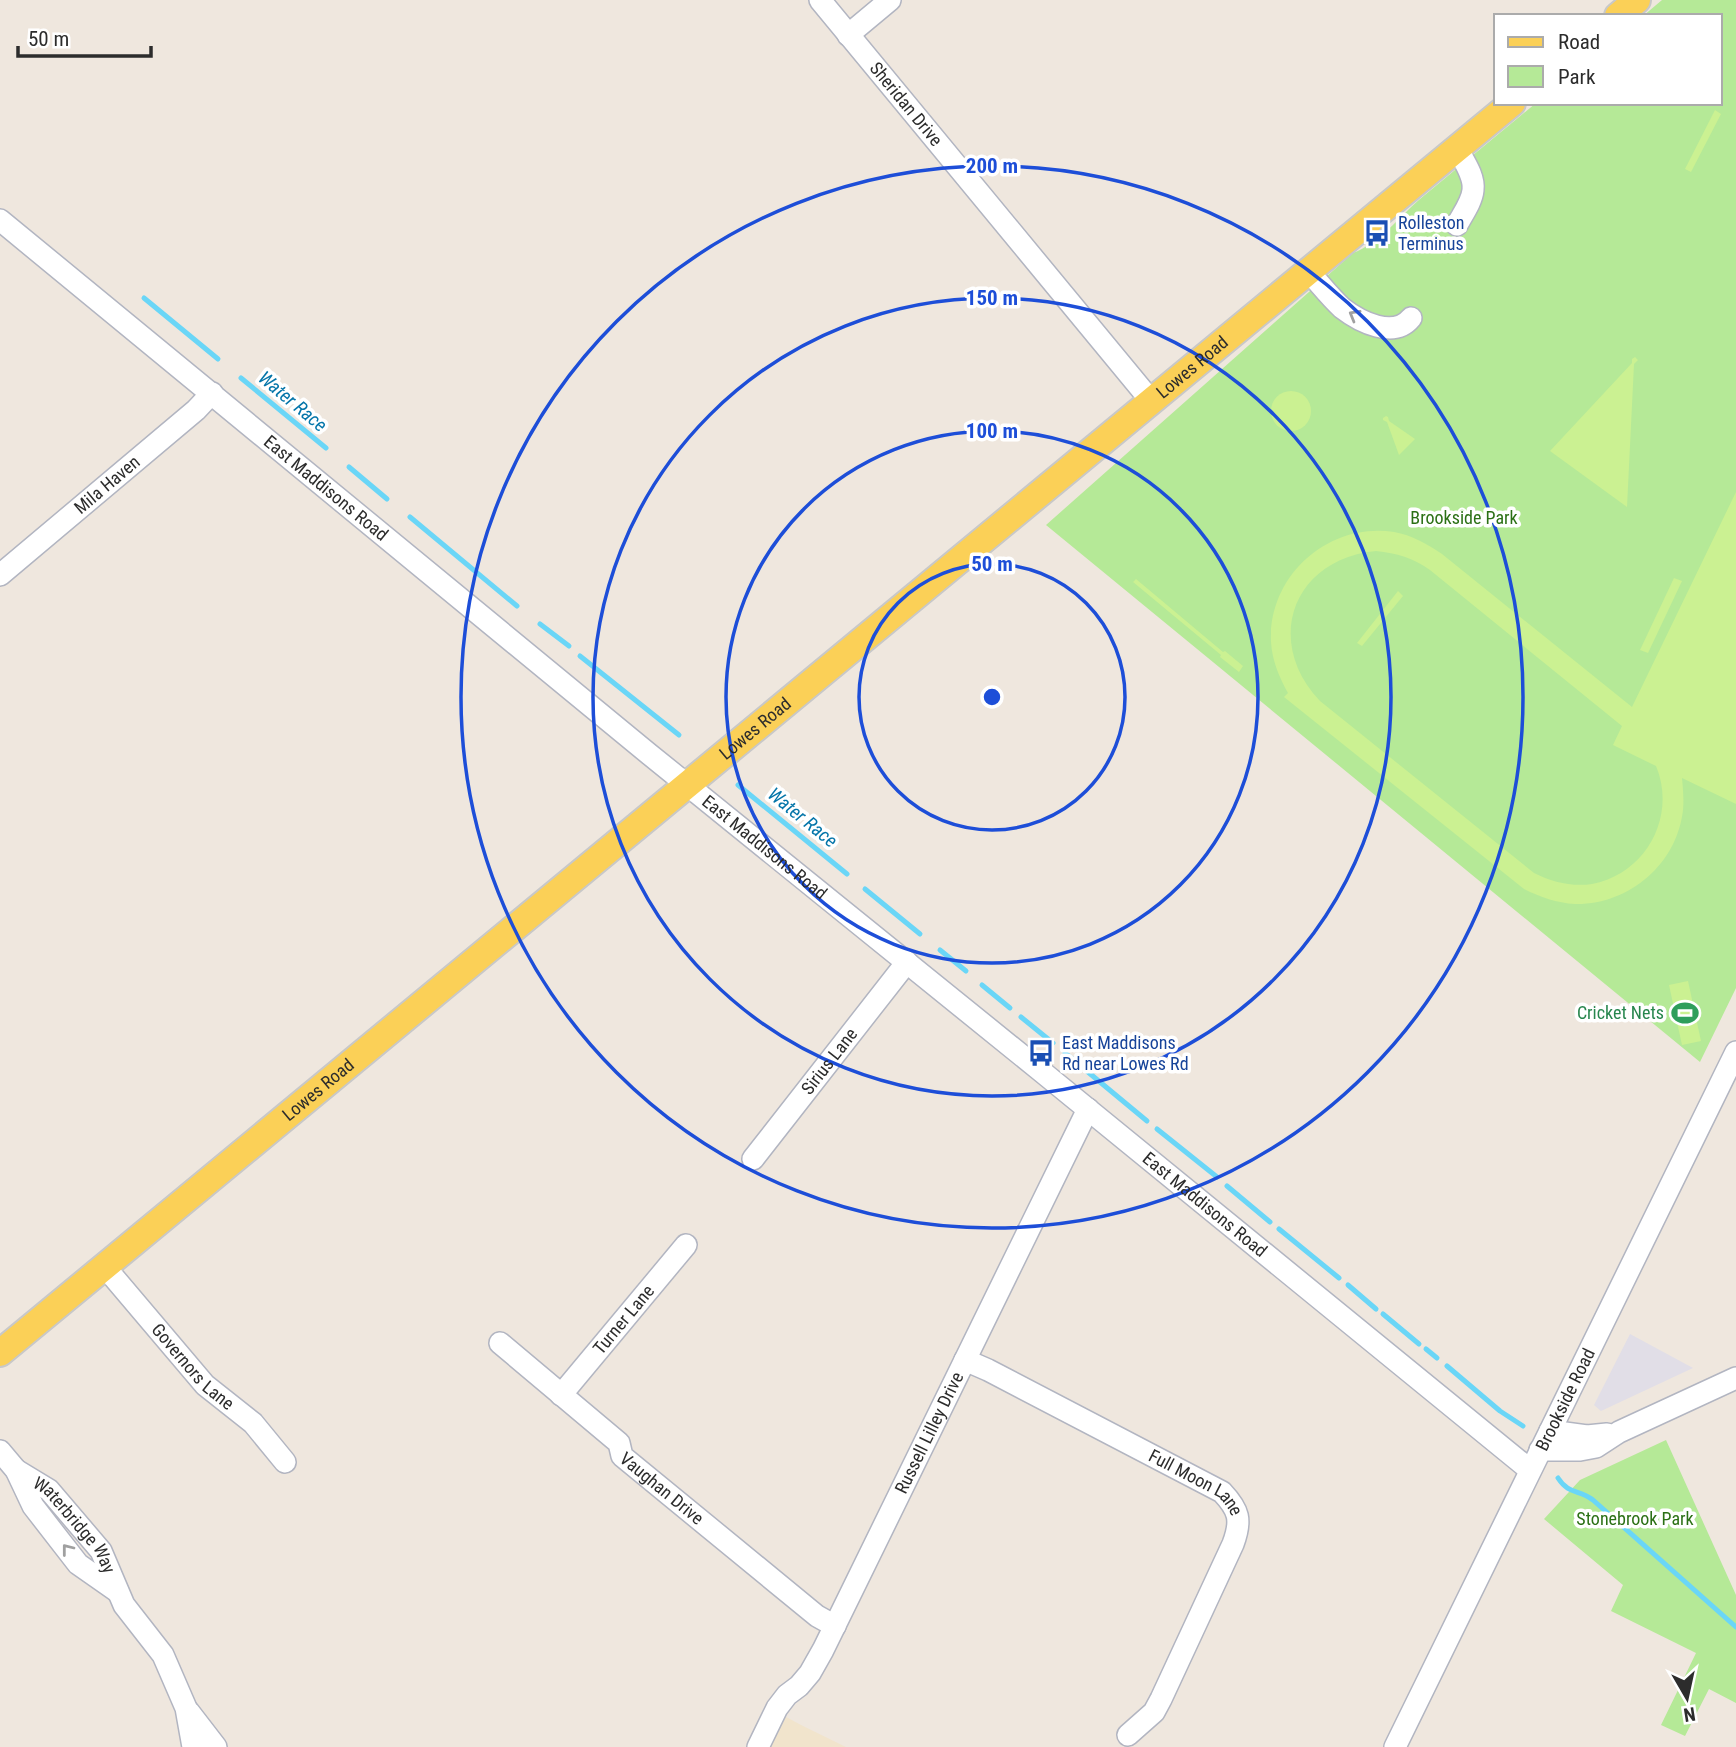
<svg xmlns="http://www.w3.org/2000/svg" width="1736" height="1747" font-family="'Roboto Condensed',sans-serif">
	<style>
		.industrial { fill: #e1dee7 }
		.education { fill: #f1e4cc }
		.green { fill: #b5e997 }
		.pitch { fill: #cbf192; fill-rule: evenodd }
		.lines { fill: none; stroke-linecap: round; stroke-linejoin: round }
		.stream { stroke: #6ad6f7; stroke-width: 5 }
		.minor-casing { stroke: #b2b5c1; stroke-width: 24 }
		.major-casing { stroke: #c8c8c8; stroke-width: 30 }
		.minor { stroke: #fff; stroke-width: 21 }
		.major { stroke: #fbd057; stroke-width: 26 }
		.oneway { stroke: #a0a0a0 }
		.ring { fill: none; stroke: #1d4ed8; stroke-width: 3.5 }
		.labels { text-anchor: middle; stroke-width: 7; stroke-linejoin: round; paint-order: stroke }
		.street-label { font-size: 18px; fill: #2c2c2c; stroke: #fff }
		.transit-label { font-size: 18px; fill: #164399; stroke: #fff; text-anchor: start }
		.park-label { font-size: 18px; fill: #2b7015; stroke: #fff }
		.leisure-label { font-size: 18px; fill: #27864d; stroke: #fff; text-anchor: end }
		.water-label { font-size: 19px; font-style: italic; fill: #0475a9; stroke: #fff }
		.centre { fill: #1d4ed8; stroke: #fff; stroke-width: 3.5 }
		.ring-label { font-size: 21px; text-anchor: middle; font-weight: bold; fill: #1d4ed8; stroke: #fff; stroke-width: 7; stroke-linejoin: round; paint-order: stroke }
	</style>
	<rect width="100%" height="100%" fill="#efe7de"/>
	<polygon class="industrial" points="1630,1334 1693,1368 1601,1411 1594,1405"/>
	<polygon class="education" points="786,1717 803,1726 846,1747 770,1747"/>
	<g class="green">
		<path d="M1662,0H1736V988L1700,1062L1046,525L1353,253C1380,243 1399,217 1420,199L1536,103H1720V16H1643Z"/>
		<polygon points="1666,1440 1736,1595 1736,1703 1709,1689 1685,1736 1661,1725 1696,1653 1611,1611 1623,1585 1544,1519 1580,1480"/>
	</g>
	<g class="pitch">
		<polygon points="1715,110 1721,114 1691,172 1685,169"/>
		<polygon points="1635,357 1638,360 1634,364 1627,507 1550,451 1632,363 1632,359"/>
		<circle cx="1291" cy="411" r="20"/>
		<polygon points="1386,416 1388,417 1389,421 1415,439 1399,455 1387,422 1383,420 1383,418"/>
		<path d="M1736,492V804L1682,778C1683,789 1684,800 1683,810C1677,864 1629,905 1575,904C1557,903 1540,897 1524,889L1284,697L1288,693C1279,677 1272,660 1271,642C1268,576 1328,522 1394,532C1412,535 1427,544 1442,554L1632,707ZM1376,551C1397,553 1413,558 1430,570L1622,726L1613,745L1656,766C1677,816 1646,874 1592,884C1572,887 1552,882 1534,873L1320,701C1263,641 1293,559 1376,551Z"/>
		<polygon points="1674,578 1682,581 1648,653 1640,650"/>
		<polygon points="1136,579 1223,652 1225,651 1243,666 1239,672 1220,657 1221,655 1133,582"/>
		<polygon points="1398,591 1403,596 1362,646 1357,643"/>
		<polygon points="1688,981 1701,1041 1682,1045 1669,985"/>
	</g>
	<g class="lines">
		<g class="stream">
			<polyline points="144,298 218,359"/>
			<polyline points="241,378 326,448"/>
			<polyline points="349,467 387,499"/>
			<polyline points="410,517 517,606"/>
			<polyline points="540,624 569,646"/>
			<polyline points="580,656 679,735"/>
			<polyline points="738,785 847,874"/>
			<polyline points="865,889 920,934"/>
			<polyline points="940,950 966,971"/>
			<polyline points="982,985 1010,1008"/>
			<polyline points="1021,1017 1053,1043"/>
			<polyline points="1065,1053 1147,1121"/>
			<polyline points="1157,1129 1217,1177"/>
			<polyline points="1227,1186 1270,1222"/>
			<polyline points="1279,1229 1339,1278"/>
			<polyline points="1348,1285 1376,1309"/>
			<polyline points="1383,1314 1419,1344"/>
			<polyline points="1426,1349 1437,1358"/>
			<polyline points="1447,1366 1500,1411 1523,1426"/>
			<path d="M1558,1478C1569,1495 1579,1489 1593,1500L1736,1627"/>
		</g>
		<defs>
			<g id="minor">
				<path id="s1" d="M820,0L1152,402"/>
				<polyline points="848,35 890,0"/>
				<path id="s2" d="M0,220L649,754L1041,1071L1530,1470"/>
				<path d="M1457,225C1462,215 1472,202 1473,190C1475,176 1463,160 1457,148"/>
				<path d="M1309,272C1320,284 1330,297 1342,308C1360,322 1394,339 1411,318"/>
				<path id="s3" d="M0,575L196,410L212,393"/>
				<path id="s4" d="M753,1159L907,962"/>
				<path id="s5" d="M105,1267L205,1385L253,1423L285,1462"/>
				<path id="s6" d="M500,1343L619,1443L622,1456L817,1616L835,1626"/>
				<path id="s7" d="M965,1360L988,1370L1222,1492C1239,1510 1242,1520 1233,1544L1161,1699L1154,1712L1128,1735"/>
				<path id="s8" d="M561,1395L686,1245"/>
				<polyline points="1550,1431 1587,1436 1607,1434"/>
				<polyline points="1540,1450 1580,1450 1596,1447 1619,1432 1736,1378"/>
				<polyline points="0,1451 16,1470 33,1506 78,1564 118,1592"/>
				<path id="s9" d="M16,1470L49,1490L101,1551L124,1605L163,1655L186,1708L193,1747"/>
				<polyline points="189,1712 216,1747"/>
				<path id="s10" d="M758,1747L777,1708L787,1695L799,1686L810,1673L823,1650L1088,1109"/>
				<path id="s11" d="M1395,1747L1736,1052"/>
			</g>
			<g id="major">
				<polyline points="1618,16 1637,0"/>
				<path id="s12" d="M0,1353L1512,103"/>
			</g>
		</defs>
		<use href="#minor" class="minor-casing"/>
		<use href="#major" class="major-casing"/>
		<use href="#minor" class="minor"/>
		<use href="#major" class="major"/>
	</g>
	<defs><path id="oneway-chevron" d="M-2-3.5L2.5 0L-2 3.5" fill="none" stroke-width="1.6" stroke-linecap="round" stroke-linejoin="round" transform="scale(1.75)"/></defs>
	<g class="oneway">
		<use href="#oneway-chevron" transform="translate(1354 315) rotate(-150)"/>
		<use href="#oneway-chevron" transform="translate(67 1549) rotate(-128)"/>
	</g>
	<g class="ring">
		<circle cx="992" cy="697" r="133"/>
		<circle cx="992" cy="697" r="266"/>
		<circle cx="992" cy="697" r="399"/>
		<circle cx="992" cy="697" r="531"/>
	</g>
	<defs>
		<symbol id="bus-bare" viewBox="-9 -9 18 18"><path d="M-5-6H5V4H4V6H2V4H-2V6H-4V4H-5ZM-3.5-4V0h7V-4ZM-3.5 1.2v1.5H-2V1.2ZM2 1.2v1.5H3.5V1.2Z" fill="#1a4fb4" stroke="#fff" stroke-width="2.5" paint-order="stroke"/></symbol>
		<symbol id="stadium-bare" viewBox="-9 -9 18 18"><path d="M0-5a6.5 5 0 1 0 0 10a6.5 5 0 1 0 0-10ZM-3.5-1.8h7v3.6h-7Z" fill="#2e9e5b" stroke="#fff" stroke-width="2.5" paint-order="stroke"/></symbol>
	</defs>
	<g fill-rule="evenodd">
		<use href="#bus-bare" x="1358" y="214" width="38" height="38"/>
		<use href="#stadium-bare" x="1666" y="994" width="38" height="38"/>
		<use href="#bus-bare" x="1022" y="1034" width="38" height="38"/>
	</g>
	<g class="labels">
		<g class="street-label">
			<text dy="6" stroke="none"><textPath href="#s1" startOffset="135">Sheridan Drive</textPath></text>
			<text dy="6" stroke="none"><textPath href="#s12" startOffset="1547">Lowes Road</textPath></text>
			<text dy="6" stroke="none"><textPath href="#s3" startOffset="140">Mila Haven</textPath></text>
			<text dy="6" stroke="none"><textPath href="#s2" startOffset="422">East Maddisons Road</textPath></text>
			<text dy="6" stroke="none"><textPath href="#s12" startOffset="980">Lowes Road</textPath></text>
			<text dy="6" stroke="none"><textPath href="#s2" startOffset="989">East Maddisons Road</textPath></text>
			<text dy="6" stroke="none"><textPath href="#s4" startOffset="124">Sirius Lane</textPath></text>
			<text dy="6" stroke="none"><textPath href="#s12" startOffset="413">Lowes Road</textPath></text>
			<text dy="6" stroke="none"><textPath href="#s2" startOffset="1556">East Maddisons Road</textPath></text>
			<text dy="6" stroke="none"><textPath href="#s8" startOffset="98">Turner Lane</textPath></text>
			<text dy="6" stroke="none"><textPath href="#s5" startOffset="133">Governors Lane</textPath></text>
			<text dy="6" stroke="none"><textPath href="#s11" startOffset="387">Brookside Road</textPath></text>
			<text dy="6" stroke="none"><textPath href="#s10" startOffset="360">Russell Lilley Drive</textPath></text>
			<text dy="6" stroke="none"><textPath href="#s7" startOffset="262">Full Moon Lane</textPath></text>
			<text dy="6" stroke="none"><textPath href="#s6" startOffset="220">Vaughan Drive</textPath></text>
			<text dy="6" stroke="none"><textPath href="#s9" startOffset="82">Waterbridge Way</textPath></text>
		</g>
		<g class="transit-label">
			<text x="1398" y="229">Rolleston<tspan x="1398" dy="21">Terminus</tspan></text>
			<text x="1062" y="1049">East Maddisons<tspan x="1062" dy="21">Rd near Lowes Rd</tspan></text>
		</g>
		<g class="park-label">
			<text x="1464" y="524">Brookside Park</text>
			<text x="1635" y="1525">Stonebrook Park</text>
		</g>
		<g class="leisure-label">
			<text x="1664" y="1019">Cricket Nets</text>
		</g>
		<g class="water-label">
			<text transform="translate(293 401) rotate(40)" y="7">Water Race</text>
			<text transform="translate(803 817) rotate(39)" y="7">Water Race</text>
		</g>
	</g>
	<circle cx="992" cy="697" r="10" class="centre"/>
	<g class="ring-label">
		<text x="992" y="173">200 m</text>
		<text x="992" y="305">150 m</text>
		<text x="992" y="438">100 m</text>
		<text x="992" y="571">50 m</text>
	</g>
	<rect x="1494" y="14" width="228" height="91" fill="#ffffff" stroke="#ababab" stroke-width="2"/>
	<rect x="1508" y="37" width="35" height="10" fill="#fbd057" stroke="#ababab" stroke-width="2"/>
	<text x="1558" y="49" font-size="21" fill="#2c2c2c">Road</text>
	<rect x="1508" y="66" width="35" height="21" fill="#b5e997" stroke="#ababab" stroke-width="2"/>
	<text x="1558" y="84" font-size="21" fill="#2c2c2c">Park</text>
	<g transform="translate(1687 1698) rotate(171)" stroke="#ffffff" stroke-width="5" paint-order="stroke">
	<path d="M0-5L12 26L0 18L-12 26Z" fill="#2c2c2c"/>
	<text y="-10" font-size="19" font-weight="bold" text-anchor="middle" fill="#2c2c2c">N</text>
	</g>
	<path d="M18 46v10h133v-10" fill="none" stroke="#2c2c2c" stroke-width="3.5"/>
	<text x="28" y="46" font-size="21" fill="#2c2c2c" stroke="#ffffff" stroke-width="5" paint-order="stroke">50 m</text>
</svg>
